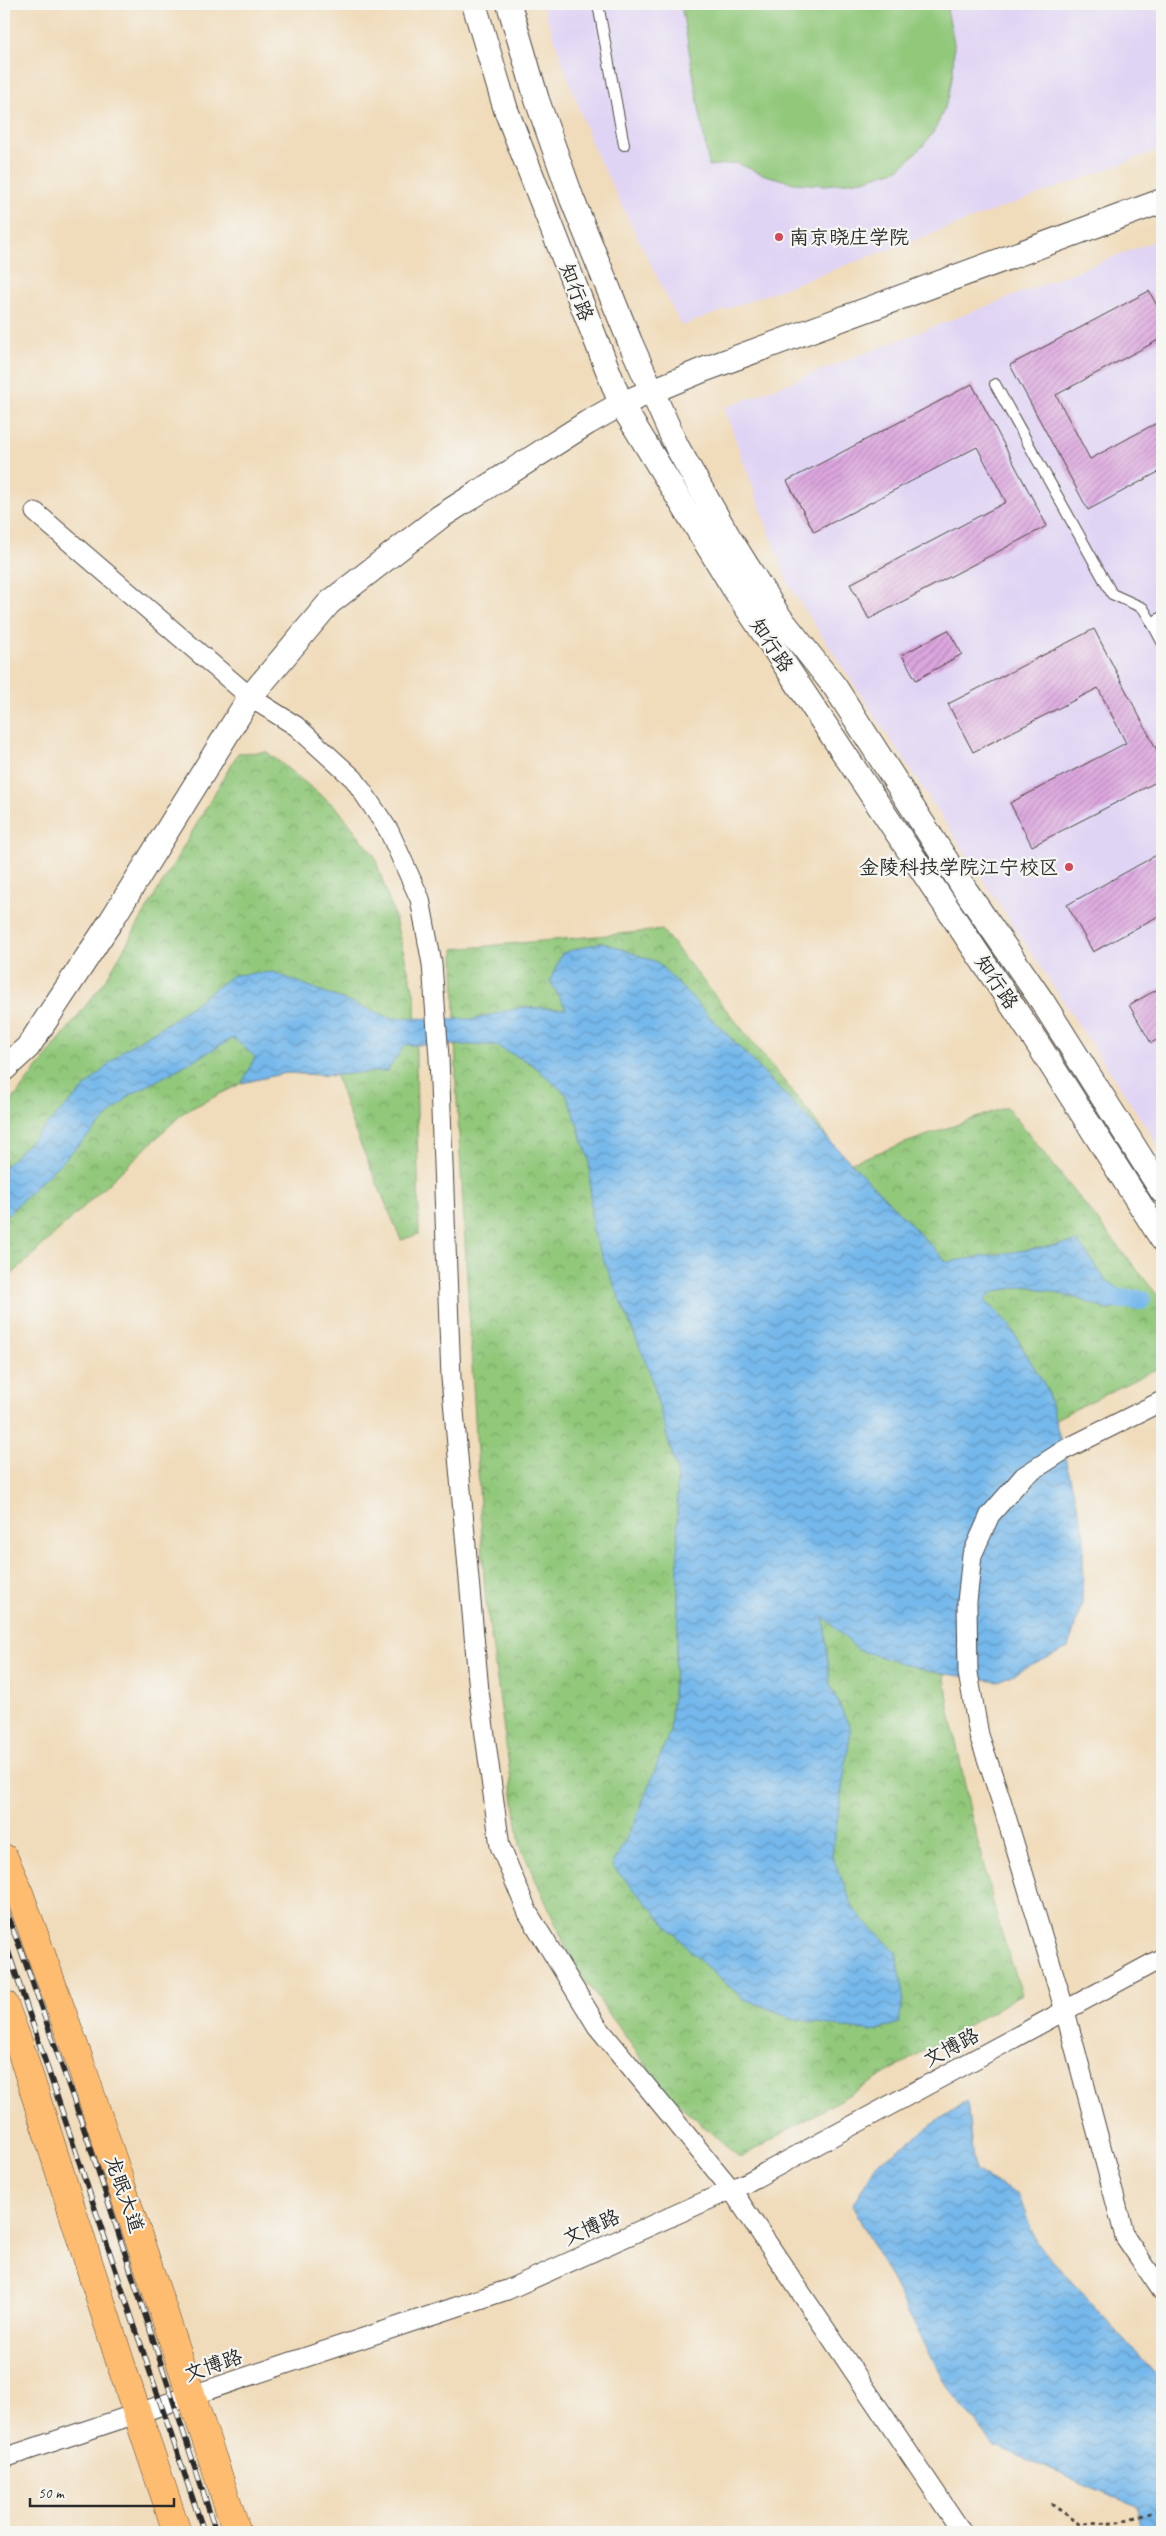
<svg xmlns="http://www.w3.org/2000/svg" width="1166" height="2536" font-family="Caveat,'LXGW WenKai TC',sans-serif">
	<style>
		.built { fill: #e0d4f4 }
		.park { fill: url(#park-crowns); stroke: #5e7a52 }
		.garden { fill: #91c87a; stroke: #5e7a52 }
		.water { fill: url(#water-waves); stroke: #50728b }
		.lines { fill: none; stroke-linecap: round; stroke-linejoin: round }
		.canal { stroke: #75b8eb; stroke-width: 20 }
		.building { fill: url(#building-hatch) }
		.service-casing { stroke: #494540; stroke-width: 12 }
		.minor-casing { stroke: #494540; stroke-width: 21 }
		.tertiary-casing { stroke: #494540; stroke-width: 26 }
		.primary-casing { stroke: #494540; stroke-width: 29 }
		.path { stroke: #494540; stroke-width: 3; stroke-dasharray: 4 4; stroke-linecap: butt }
		.service { stroke: #fff; stroke-width: 10 }
		.minor { stroke: #fff; stroke-width: 19 }
		.tertiary { stroke: #fff; stroke-width: 24 }
		.primary { stroke: #febc70; stroke-width: 28 }
		.rail-casing { stroke: #2b2b2b; stroke-width: 5.5 }
		.rail { stroke: #f6f6f2; stroke-width: 4; stroke-dasharray: 11; stroke-linecap: butt }
		.poi-dot { fill: #d1495b; stroke: #f6f6f2; stroke-width: 2 }
		.labels { text-anchor: middle; stroke-width: 4.5; stroke-linejoin: round; paint-order: stroke }
		.poi-label { font-size: 20px; fill: #2b2b2b; stroke: #f6f6f2; text-anchor: start }
		.street-label { font-size: 20px; fill: #2b2b2b; stroke: #f6f6f2 }
	</style>
	<defs>
		<pattern id="park-crowns" width="20" height="18" patternUnits="userSpaceOnUse" patternTransform="scale(1.25)"><rect width="20" height="18" fill="#91c87a"/><path d="M2 6a3 3 0 1 1 6 0M12 15a3 3 0 1 1 6 0" fill="none" stroke="#77a364"/></pattern>
		<pattern id="water-waves" width="16" height="10" patternUnits="userSpaceOnUse" patternTransform="scale(1.25)"><rect width="16" height="10" fill="#75b8eb"/><path d="M0 5q4-4 8 0t8 0" fill="none" stroke="#6096bf"/></pattern>
		<pattern id="building-hatch" width="6" height="6" patternUnits="userSpaceOnUse" patternTransform="scale(1.25)"><rect width="6" height="6" fill="#dda7df"/><path d="M-1 1l2-2M0 6l6-6M5 7l2-2" fill="none" stroke="#b388b5"/></pattern>
	</defs>
	<rect width="100%" height="100%" fill="#f6f6f2"/>
	<filter id="ink" filterUnits="userSpaceOnUse"><feTurbulence type="fractalNoise" baseFrequency=".02" numOctaves="2"/><feDisplacementMap in="SourceGraphic" scale="10" xChannelSelector="R" yChannelSelector="G"/><feConvolveMatrix kernelMatrix="1 2 1 2 8 2 1 2 1" color-interpolation-filters="sRGB"/></filter>
	<filter id="wash" filterUnits="userSpaceOnUse"><feTurbulence type="fractalNoise" baseFrequency=".0096" numOctaves="4" result="noise"/><feDisplacementMap in="SourceGraphic" scale="20" xChannelSelector="R" yChannelSelector="G"/><feGaussianBlur stdDeviation="1.12" result="paint"/><feColorMatrix in="noise" values="0 0 0 0 0 0 0 0 0 0 0 0 0 0 0 0 0 1.4 0 .05"/><feComposite in="paint" operator="in"/></filter>
	<g filter="url(#wash)">
		<rect width="100%" height="100%" fill="#f0dbba"/>
		<g class="built">
			<polygon points="542,4 1162,4 1162,149 681,326 592,145"/>
			<polygon points="1162,238 1162,1151 788,584 724,408"/>
		</g>
		<g class="park">
			<polygon points="267,752 338,809 374,855 394,915 415,997 419,1234 401,1240 352,1124 336,1076 285,1073 242,1083 184,1112 4,1282 4,1111 105,981 238,753"/>
			<polygon points="662,930 809,1112 846,1164 1007,1107 1162,1301 1162,1366 983,1455 936,1610 949,1707 971,1815 998,1922 1022,1994 740,2158 666,2093 574,1965 520,1845 485,1594 456,1083 454,949"/>
		</g>
		<polygon class="garden" points="681,4 946,4 954,43 953,73 948,100 935,130 922,147 899,169 863,180 826,185 794,183 762,174 737,163 709,166"/>
		<g class="water">
			<polygon points="602,942 657,962 947,1262 1078,1242 1105,1279 1141,1304 1107,1310 1079,1299 1028,1286 995,1291 985,1300 1008,1323 1047,1389 1084,1531 1082,1603 1068,1648 999,1681 931,1672 858,1650 824,1617 830,1685 851,1730 832,1855 855,1911 896,1952 904,1994 899,2023 871,2032 795,2019 744,1999 700,1961 612,1866 635,1821 670,1731 678,1630 677,1472 649,1370 592,1232 589,1159 567,1095 532,1064 494,1045 405,1045 387,1071 336,1075 285,1073 242,1083 255,1057 234,1038 129,1096 4,1218 4,1167 122,1051 171,1021 233,975 273,972 390,1018 475,1019 522,1007 566,1009 550,981 562,953"/>
			<polygon points="967,2100 974,2171 1019,2195 1036,2242 1157,2376 1162,2418 1162,2532 1141,2532 1138,2507 995,2446 948,2389 852,2205 876,2165"/>
		</g>
		<g class="lines">
			<polyline class="canal" points="1109,1298 1141,1300"/>
		</g>
		<g id="blocks">
			<g class="building">
				<polygon points="1149,291 1162,315 1162,338 1056,395 1090,459 1162,420 1162,470 1088,510 1010,365"/>
				<polygon points="972,384 1047,526 869,619 850,584 1006,502 977,447 814,532 787,481"/>
				<polygon points="1094,629 1162,760 1162,779 1032,846 1010,803 1126,743 1098,688 973,752 948,704"/>
				<polygon points="948,630 962,654 916,680 902,655"/>
				<polygon points="1162,852 1162,914 1093,952 1067,905"/>
				<polygon points="1162,987 1162,1037 1151,1043 1129,1005"/>
			</g>
		</g>
	</g>
	<g filter="url(#ink)">
		<use href="#blocks" fill-opacity="0" stroke="#494540" stroke-width="1"/>
		<g class="lines">
			<defs>
				<g id="service">
					<polyline points="598,4 624,145"/>
					<polyline points="995,384 1112,594 1143,608 1152,623"/>
					<polyline points="1162,617 1152,623 1162,642"/>
				</g>
				<g id="minor">
					<polyline points="35,512 250,697 296,726 354,779 389,831 420,899 432,964 439,1057 451,1378 479,1691 500,1846 528,1913 597,2026 731,2189 962,2532"/>
					<polyline points="1162,1401 1066,1449 1024,1476 990,1515 972,1555 967,1602 968,1673 979,1735 1001,1800 1065,2011 1125,2237 1162,2291"/>
					<polyline points="4,2458 507,2290 746,2183 1162,1958"/>
				</g>
				<g id="tertiary">
					<polyline points="474,4 506,110 621,404 733,587 1036,1041 1162,1239"/>
					<polyline points="509,4 537,100 572,199 630,342 677,447 728,536 778,615 835,687 966,891 1042,1001 1162,1191"/>
					<polyline points="4,1069 28,1047 111,921 250,697 329,603 440,517 587,423 621,404 703,370 1162,201"/>
				</g>
				<g id="primary">
					<polyline points="4,1858 17,1887 80,2062 237,2532"/>
					<polyline points="4,2004 20,2047 125,2377 177,2532"/>
				</g>
			</defs>
			<use href="#service" class="service-casing"/>
			<use href="#minor" class="minor-casing"/>
			<use href="#tertiary" class="tertiary-casing"/>
			<use href="#primary" class="primary-casing"/>
			<polyline class="path" points="1051,2504 1080,2524 1114,2523 1162,2510"/>
			<use href="#service" class="service"/>
			<use href="#minor" class="minor"/>
			<use href="#tertiary" class="tertiary"/>
			<use href="#primary" class="primary"/>
			<defs>
				<g id="rail">
					<polyline points="4,1908 21,1950 90,2146 216,2532"/>
					<polyline points="4,1939 204,2532"/>
				</g>
			</defs>
			<use href="#rail" class="rail-casing"/>
			<use href="#rail" class="rail"/>
		</g>
	</g>
	<g class="poi-dot">
		<circle cx="779" cy="237" r="5"/>
		<circle cx="1069" cy="867" r="5"/>
	</g>
	<g class="labels">
		<g class="poi-label">
			<text x="789" y="244">南京晓庄学院</text>
			<text x="1059" y="874" text-anchor="end">金陵科技学院江宁校区</text>
		</g>
		<g class="street-label">
			<text transform="translate(577 292) rotate(69)" y="7">知行路</text>
			<text transform="translate(772 645) rotate(56)" y="7">知行路</text>
			<text transform="translate(997 982) rotate(56)" y="7">知行路</text>
			<text transform="translate(951 2047) rotate(-28)" y="7">文博路</text>
			<text transform="translate(125 2194) rotate(71)" y="7">龙眠大道</text>
			<text transform="translate(591 2227) rotate(-24)" y="7">文博路</text>
			<text transform="translate(213 2365) rotate(-19)" y="7">文博路</text>
		</g>
	</g>
	<rect width="1166" height="2536" fill="none" stroke="#f6f6f2" stroke-width="20"/>
	<path d="M30 2498v8h144v-8" fill="none" stroke="#2b2b2b" stroke-width="2.5"/>
	<text x="38" y="2498" font-size="15" fill="#2b2b2b" stroke="#f6f6f2" stroke-width="4" paint-order="stroke">50 m</text>
</svg>
